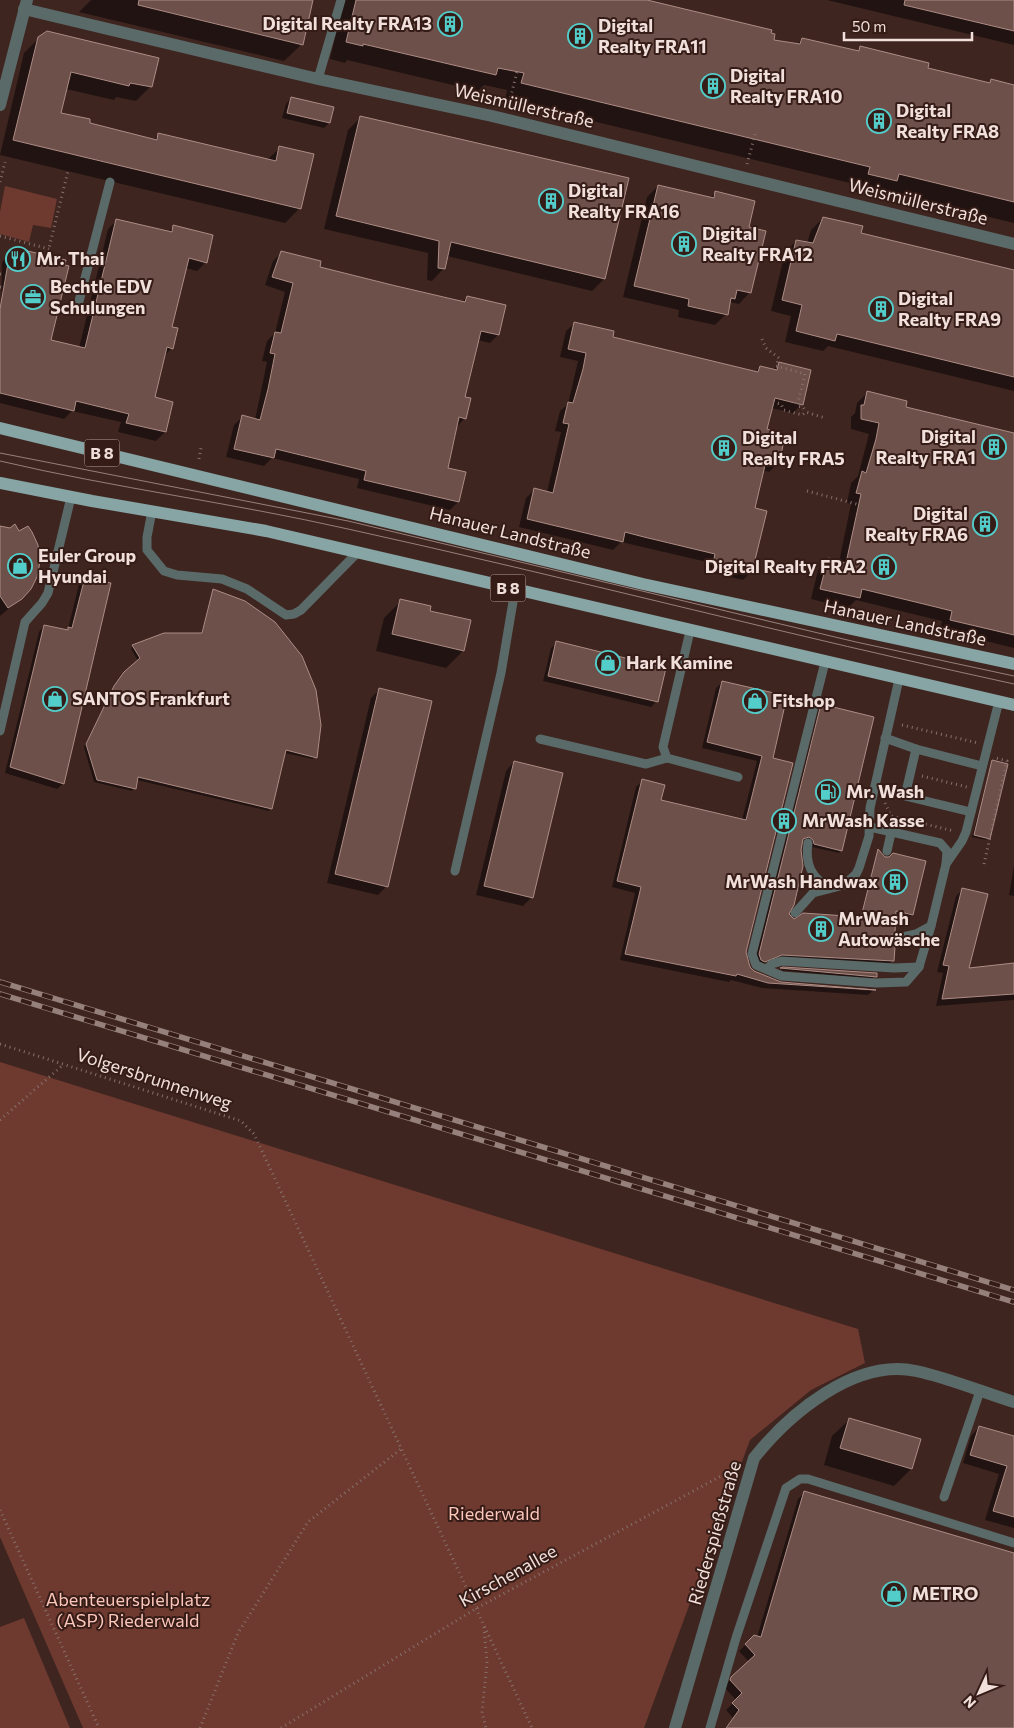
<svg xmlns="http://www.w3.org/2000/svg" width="1014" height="1728" font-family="Commissioner,sans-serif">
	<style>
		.green { fill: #6e392f }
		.shadow { fill: #0007 }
		.building { fill: #6d5049; stroke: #ac8c85 }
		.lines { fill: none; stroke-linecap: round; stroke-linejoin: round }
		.path { stroke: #87706c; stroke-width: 3; stroke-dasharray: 1 4; stroke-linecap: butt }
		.lane { stroke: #5a6a69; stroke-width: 9 }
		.street { stroke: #5a6a69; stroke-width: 12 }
		.primary { stroke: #86a5a4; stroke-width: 12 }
		.tram { stroke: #96807c; stroke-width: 1 }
		.rail-casing { stroke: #96807c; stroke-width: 5.5 }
		.rail { stroke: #351c17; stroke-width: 4; stroke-dasharray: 11; stroke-linecap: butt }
		.labels { text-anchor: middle; stroke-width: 4; stroke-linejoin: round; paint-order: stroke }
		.shield { fill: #351c17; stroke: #b9a4a0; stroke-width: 1 }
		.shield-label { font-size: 16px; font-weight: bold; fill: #f1dfdb }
		.poi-label { font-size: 18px; font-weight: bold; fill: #f1dfdb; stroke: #351c17; text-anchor: start }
		.street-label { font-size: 18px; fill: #f1dfdb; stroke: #351c17 }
		.park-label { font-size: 18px; fill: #fdc6ba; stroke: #351c17 }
	</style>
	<rect width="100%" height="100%" fill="#3f2520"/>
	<g class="green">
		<polygon points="5,186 57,199 51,228 33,225 29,242 0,234 0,212"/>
		<polygon points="0,1062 858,1329 865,1363 811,1390 750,1440 644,1728 83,1728 0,1537"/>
		<polygon points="24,1618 70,1728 0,1728 0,1627"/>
	</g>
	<g class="shadow">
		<polygon points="91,0 304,0 302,44 284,61 79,12"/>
		<polygon points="344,0 642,0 772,41 797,44 802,39 857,52 861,48 926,69 988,84 991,81 1014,86 1014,223 885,192 879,197 852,191 854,184 505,100 507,90 484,85 478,91 347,60 345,63 330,59"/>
		<polygon points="827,0 1014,0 1014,45"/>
		<polygon points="39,38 151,86 136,101 116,97 114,100 66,89 60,114 88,124 153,140 159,135 267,160 280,148 300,208 285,223 0,155 24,53"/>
		<polygon points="291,98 329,123 324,128 282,118 286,104"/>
		<polygon points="360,118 628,179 604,279 592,291 447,256 444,268 432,281 427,280 428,253 324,229 348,130"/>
		<polygon points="658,186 710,198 715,193 747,228 750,292 739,304 730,302 726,314 715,325 678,317 679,310 623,297 647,197"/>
		<polygon points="823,218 860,234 1014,271 1014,391 828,346 823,351 785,342 791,316 771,311 785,252 796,241 807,243 811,230"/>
		<polygon points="117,220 168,232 174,227 206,262 197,271 185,268 171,328 172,348 163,357 153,398 172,403 165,432 156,441 118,432 121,422 72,411 64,419 0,403 2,262 16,250 50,341 79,348 108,229"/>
		<polygon points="281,253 318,268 462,302 467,297 498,335 490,343 477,340 464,398 465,418 457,427 447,469 465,473 458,502 450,510 357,488 359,479 272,458 264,466 226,457 234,425 242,417 255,420 267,362 262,361 267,341 275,333 285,292 265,285 273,261"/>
		<polygon points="575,323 611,338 755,372 760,367 773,370 779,363 802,404 793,413 771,408 766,430 778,463 769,472 762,470 753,509 751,572 743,580 705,571 707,562 621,542 613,550 519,527 526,498 535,489 547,492 561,432 555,431 560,411 568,404 578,361 560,357 566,331"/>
		<polygon points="868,392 904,408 1014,434 1014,648 940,630 942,621 925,617 856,600 848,608 811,599 818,570 828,560 839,562 851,504 847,503 851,483 858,476 869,434 851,429 851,417 855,413 857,403"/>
		<polygon points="0,527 21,598 0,616"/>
		<polygon points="85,578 110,584 63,784 57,789 5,773 39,632 44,626 66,631 68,629 79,584"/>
		<polygon points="213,591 234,598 261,612 274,623 294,646 306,667 315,757 313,759 284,753 269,811 137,780 132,791 94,782 84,747 112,690 122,676 138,661 131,649 133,646 201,634"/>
		<polygon points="401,601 429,612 463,651 446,668 376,651 384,618"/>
		<polygon points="557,643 657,701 651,707 543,681 551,648"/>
		<polygon points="722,682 771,759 745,953 749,968 753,972 781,983 873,991 868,995 762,988 731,980 729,982 620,960 635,893 612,887 636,787 642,781 660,801 742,820 757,761 702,748 716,688"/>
		<polygon points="380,689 387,886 378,895 327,883 371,698"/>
		<polygon points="821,706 841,850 839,853 812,847 811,843 806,839 802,840 787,915 794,921 860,918 878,851 912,915 909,917 895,914 887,938 892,960 890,963 779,957 762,964 759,963 756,957 819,708"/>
		<polygon points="992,761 988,838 986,840 972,837"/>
		<polygon points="514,762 532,897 523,906 476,895 506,771"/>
		<polygon points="1014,866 1014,896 1009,895"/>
		<polygon points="963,889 967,970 1014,965 1014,1000 936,1006 943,973 937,972 956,896"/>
		<polygon points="783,969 875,974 872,979 779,970"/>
		<polygon points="850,1419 911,1469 894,1486 824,1465 832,1436"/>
		<polygon points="979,1427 1014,1437 1014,1528 985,1520 999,1474 963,1463 971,1436"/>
		<polygon points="805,1492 1014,1555 1014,1728 725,1728 733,1718 726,1710 736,1700 724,1687 725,1685 749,1662 739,1651 754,1637 757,1637 798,1499"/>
	</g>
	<g class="building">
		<polygon points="139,0 313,0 303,45 138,5"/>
		<polygon points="356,0 647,0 772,30 771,33 775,34 774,40 800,44 802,38 859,51 860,46 929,63 928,68 990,83 991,79 1014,85 1014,202 899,174 897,181 868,174 870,167 521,83 524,73 498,68 496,75 363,44 363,46 346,42"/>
		<polygon points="905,0 1014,0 1014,31 904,5"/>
		<polygon points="47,31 159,58 152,87 130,83 129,86 71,72 61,113 90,119 90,123 157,140 158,133 276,161 279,146 314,154 301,209 13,140 38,37"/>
		<polygon points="291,97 334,107 330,123 287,113"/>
		<polygon points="360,116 629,178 605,279 451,242 445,269 438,268 439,241 336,216"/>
		<polygon points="658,185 714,198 715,191 755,201 749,227 766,231 751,293 737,290 735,299 731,298 728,315 688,306 689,299 634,286"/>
		<polygon points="823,217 863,226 861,233 1014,270 1014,377 837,334 835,341 796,331 802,305 782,300 796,240 813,243"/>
		<polygon points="116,219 172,232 173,225 213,235 207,263 189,258 172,327 178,328 173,349 167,347 155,397 173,402 166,432 126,423 129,414 76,401 74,411 0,393 0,309 10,252 14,253 15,248 66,260 65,265 69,266 51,340 85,348"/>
		<polygon points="281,251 321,261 320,267 392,285 465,302 467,296 506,305 499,335 481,331 465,397 471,398 466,419 459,417 448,468 466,472 459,502 364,480 366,471 276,449 274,458 234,449 242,415 260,420 268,389 275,354 270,353 275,332 281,333 293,283 272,277"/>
		<polygon points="574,322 614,331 613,337 758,372 760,366 777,370 779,362 811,370 803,405 775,398 767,429 785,436 779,464 766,461 755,508 767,511 752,572 713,563 715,554 644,537 625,532 623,542 527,519 534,488 553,493 569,424 563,423 568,402 573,403 583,369 586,353 568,349"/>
		<polygon points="867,391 907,401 906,407 1014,433 1014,635 950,620 952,611 936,607 862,589 860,598 820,589 828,558 846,563 861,494 856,493 858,486 862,471 866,473 876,439 879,423 861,419 861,405 864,405"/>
		<polygon points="15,524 19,531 28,526 32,532 38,545 40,562 37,577 31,589 22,599 8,608 0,596 0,526 10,528"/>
		<polygon points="85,577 111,583 64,784 10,767 44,625 68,630 68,627 72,628"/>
		<polygon points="213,589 245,601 275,622 302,656 316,690 321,725 317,758 286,750 272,809 138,777 136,789 97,780 86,744 114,686 124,672 140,658 132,645 164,633 202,633"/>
		<polygon points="400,599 431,606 430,611 471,620 464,651 392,634"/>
		<polygon points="556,641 666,668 658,702 548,676"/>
		<polygon points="722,681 787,696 773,758 793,763 746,952 750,967 754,971 781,982 876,990 768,983 737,974 736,976 625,954 641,887 617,881 642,779 665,785 661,800 746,820 762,756 707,742"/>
		<polygon points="379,688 432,701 388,887 335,874"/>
		<polygon points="821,704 874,717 842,851 814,844 813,840 809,837 803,839 801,850 803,866 794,905 789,914 794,919 803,913 861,917 878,849 885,857 889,857 893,853 926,861 913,915 896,911 895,932 888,938 889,943 895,947 894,961 782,955 765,962 761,960 759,954"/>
		<polygon points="992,760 1008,764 990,839 974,835"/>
		<polygon points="514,761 563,773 533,898 484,886"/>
		<polygon points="962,888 988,894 969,968 1014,963 1014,994 942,999 949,966 943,965"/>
		<polygon points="783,967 877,973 877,977 780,968"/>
		<polygon points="849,1418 921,1439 912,1469 840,1448"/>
		<polygon points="979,1426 1014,1436 1014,1517 993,1511 1007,1466 970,1455"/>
		<polygon points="804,1491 1014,1553 1014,1728 726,1728 739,1710 732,1703 742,1693 730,1680 731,1677 755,1655 745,1644 754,1635 761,1637"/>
	</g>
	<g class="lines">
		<g class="path">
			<polyline points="508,107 517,72"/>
			<polyline points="747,164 756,131"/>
			<polyline points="0,182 5,162"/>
			<polyline points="0,236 49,249"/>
			<polyline points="47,256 68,171"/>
			<polyline points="0,274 5,275"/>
			<polyline points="0,287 5,288"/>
			<polyline points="762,339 766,348 779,358 776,366 805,374 797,406 803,407 806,412"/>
			<polyline points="773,402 781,404 784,410 802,415 806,412 825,418"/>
			<polyline points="199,459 201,448"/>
			<polyline points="807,491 860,505"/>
			<polyline points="902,725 978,743"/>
			<polyline points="922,776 967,787"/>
			<polyline points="885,803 891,816 954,831"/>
			<polyline points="984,864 1007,761 996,758"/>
			<polyline points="0,1044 241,1121 254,1134 532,1728"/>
			<polyline points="0,1120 63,1065"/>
			<polyline points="0,1510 99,1728"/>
			<polyline points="484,1627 487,1663 482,1713 486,1728"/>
			<polyline points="200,1728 238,1633 308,1522 401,1449"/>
			<polyline points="281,1728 477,1608 736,1468"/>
		</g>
		<g class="lane">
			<polyline points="318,79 341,0"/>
			<polyline points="77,309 110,182"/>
			<polyline points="152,511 147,537 147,550 164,571 177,575 222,579 247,589 286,615 294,614 301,610 357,553"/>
			<polyline points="690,631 663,747 667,758 738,777"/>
			<polyline points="825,662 752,954 756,965 782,976 876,983 906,982 919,967 931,926 946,864 947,851 940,843 870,827"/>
			<polyline points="0,731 25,622 42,603 48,593 71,497"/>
			<polyline points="885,738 916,749 982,766"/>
			<polyline points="540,739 646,764 667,758"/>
			<polyline points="916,749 905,796 971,812"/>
			<path d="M808,843C805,862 811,879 830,887"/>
			<polyline points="887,851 891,833"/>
			<polyline points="946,864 962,841 966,832 999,701"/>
			<polyline points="455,871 501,673 515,590"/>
			<polyline points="795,913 813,893 844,885 856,874 859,868 869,836 870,808 899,679"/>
			<polyline points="894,939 916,934 931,926"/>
			<polyline points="767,969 772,964 782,961 894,968 919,967"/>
			<polyline points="944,1497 980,1391"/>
			<polyline points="710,1728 736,1638 786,1488 800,1479 808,1479 1014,1543"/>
		</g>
		<g class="street">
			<polyline points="24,9 318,79 492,116 1014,244"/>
			<polyline points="0,105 27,0"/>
			<path d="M675,1728L754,1458C789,1414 855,1358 916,1371C949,1378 982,1392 1014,1402"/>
		</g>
		<g class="primary">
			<polyline points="0,428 643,584 1014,664"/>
			<polyline points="0,483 92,501 266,531 1014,705"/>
		</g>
		<g class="tram">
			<polyline points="0,453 348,521 856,642 1014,676"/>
			<path d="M0,461C115,488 233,503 348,529C571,578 791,636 1014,684"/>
		</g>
		<defs>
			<g id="rail">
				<polyline points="0,982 1014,1290"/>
				<polyline points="0,994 1014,1302"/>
			</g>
		</defs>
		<use href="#rail" class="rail-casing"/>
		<use href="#rail" class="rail"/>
	</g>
	<defs>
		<symbol id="building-ring" viewBox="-11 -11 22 22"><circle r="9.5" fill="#351c17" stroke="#53cdca" stroke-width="1.5"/><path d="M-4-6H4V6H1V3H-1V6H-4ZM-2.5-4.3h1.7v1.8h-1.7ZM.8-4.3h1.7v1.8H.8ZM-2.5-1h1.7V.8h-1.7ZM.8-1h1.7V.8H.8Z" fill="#53cdca"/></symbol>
		<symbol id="restaurant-ring" viewBox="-11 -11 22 22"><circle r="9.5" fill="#351c17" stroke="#53cdca" stroke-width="1.5"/><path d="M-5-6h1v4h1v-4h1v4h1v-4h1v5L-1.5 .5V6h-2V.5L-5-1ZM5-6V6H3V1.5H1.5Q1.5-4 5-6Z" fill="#53cdca"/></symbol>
		<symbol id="office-ring" viewBox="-11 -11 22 22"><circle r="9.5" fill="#351c17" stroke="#53cdca" stroke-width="1.5"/><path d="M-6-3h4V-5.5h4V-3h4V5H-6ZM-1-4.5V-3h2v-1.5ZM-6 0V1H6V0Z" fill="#53cdca"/></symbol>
		<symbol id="shop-ring" viewBox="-11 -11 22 22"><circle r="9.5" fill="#351c17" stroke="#53cdca" stroke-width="1.5"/><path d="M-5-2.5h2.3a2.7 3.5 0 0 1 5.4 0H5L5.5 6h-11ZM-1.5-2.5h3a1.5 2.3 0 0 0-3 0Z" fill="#53cdca"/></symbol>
		<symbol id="fuel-ring" viewBox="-11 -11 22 22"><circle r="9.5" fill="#351c17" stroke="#53cdca" stroke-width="1.5"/><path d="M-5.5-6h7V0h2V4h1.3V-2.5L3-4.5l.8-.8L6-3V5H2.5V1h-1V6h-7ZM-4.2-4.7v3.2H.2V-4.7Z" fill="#53cdca"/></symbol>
	</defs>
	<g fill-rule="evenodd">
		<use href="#building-ring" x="436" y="10" width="28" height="28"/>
		<use href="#building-ring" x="566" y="22" width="28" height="28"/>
		<use href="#building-ring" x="699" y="72" width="28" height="28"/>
		<use href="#building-ring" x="865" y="107" width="28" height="28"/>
		<use href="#building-ring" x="537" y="187" width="28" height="28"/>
		<use href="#building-ring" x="670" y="230" width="28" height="28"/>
		<use href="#restaurant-ring" x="4" y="245" width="28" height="28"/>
		<use href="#office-ring" x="19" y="283" width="28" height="28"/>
		<use href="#building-ring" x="867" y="295" width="28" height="28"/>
		<use href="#building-ring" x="980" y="433" width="28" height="28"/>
		<use href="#building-ring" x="710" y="434" width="28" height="28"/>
		<use href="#building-ring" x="971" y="510" width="28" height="28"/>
		<use href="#shop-ring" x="6" y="552" width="28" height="28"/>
		<use href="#building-ring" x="870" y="553" width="28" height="28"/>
		<use href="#shop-ring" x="594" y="649" width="28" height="28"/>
		<use href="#shop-ring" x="41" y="685" width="28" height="28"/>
		<use href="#shop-ring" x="741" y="687" width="28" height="28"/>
		<use href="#fuel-ring" x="814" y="778" width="28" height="28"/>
		<use href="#building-ring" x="770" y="807" width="28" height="28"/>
		<use href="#building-ring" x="881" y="868" width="28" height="28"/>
		<use href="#building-ring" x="807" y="915" width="28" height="28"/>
		<use href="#shop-ring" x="880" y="1580" width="28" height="28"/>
	</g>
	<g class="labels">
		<g class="shield">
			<rect x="84.5" y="439.5" width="35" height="27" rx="4"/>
			<rect x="490.5" y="574.5" width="35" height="27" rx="4"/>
		</g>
		<g class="shield-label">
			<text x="102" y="459">B 8</text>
			<text x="508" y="594">B 8</text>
		</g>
		<g class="poi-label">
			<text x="432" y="30" text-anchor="end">Digital Realty FRA13</text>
			<text x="598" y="32">Digital<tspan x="598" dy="21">Realty FRA11</tspan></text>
			<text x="730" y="82">Digital<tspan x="730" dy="21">Realty FRA10</tspan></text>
			<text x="896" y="117">Digital<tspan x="896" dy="21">Realty FRA8</tspan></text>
			<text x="568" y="197">Digital<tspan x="568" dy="21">Realty FRA16</tspan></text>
			<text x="702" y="240">Digital<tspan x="702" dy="21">Realty FRA12</tspan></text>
			<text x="36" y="265">Mr. Thai</text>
			<text x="50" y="293">Bechtle EDV<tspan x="50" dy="21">Schulungen</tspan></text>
			<text x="898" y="305">Digital<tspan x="898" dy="21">Realty FRA9</tspan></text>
			<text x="976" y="443" text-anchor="end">Digital<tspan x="976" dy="21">Realty FRA1</tspan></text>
			<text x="742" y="444">Digital<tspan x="742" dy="21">Realty FRA5</tspan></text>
			<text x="968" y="520" text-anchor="end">Digital<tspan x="968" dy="21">Realty FRA6</tspan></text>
			<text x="38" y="562">Euler Group<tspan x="38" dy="21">Hyundai</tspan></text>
			<text x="866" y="573" text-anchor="end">Digital Realty FRA2</text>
			<text x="626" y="669">Hark Kamine</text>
			<text x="72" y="705">SANTOS Frankfurt</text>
			<text x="772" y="707">Fitshop</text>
			<text x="846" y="798">Mr. Wash</text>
			<text x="802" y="827">MrWash Kasse</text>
			<text x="878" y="888" text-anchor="end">MrWash Handwax</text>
			<text x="838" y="925">MrWash<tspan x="838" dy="21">Autowäsche</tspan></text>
			<text x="912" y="1600">METRO</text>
		</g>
		<g class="street-label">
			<text transform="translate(524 106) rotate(13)" y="6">Weismüllerstraße</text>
			<text transform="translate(918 202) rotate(14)" y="6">Weismüllerstraße</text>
			<text transform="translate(510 533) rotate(14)" y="6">Hanauer Landstraße</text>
			<text transform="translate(905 623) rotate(12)" y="6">Hanauer Landstraße</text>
			<text transform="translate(154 1079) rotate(18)" y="6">Volgersbrunnenweg</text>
			<text transform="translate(715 1533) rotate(-74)" y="6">Riederspießstraße</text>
			<text transform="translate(508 1576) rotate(-29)" y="6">Kirschenallee</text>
		</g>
		<g class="park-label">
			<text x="494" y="1520">Riederwald</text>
			<text x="128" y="1606">Abenteuerspielplatz<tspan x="128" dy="21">(ASP) Riederwald</tspan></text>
		</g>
	</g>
	<g transform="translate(979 1693) rotate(226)" stroke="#351c17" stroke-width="4" paint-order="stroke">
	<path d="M0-4L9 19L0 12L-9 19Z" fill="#f1dfdb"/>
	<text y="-8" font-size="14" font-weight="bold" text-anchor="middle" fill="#f1dfdb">N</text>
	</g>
	<path d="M844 32v8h128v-8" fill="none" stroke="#f1dfdb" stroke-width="2.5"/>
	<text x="852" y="32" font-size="15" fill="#f1dfdb" stroke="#351c17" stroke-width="4" paint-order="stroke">50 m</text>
</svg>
